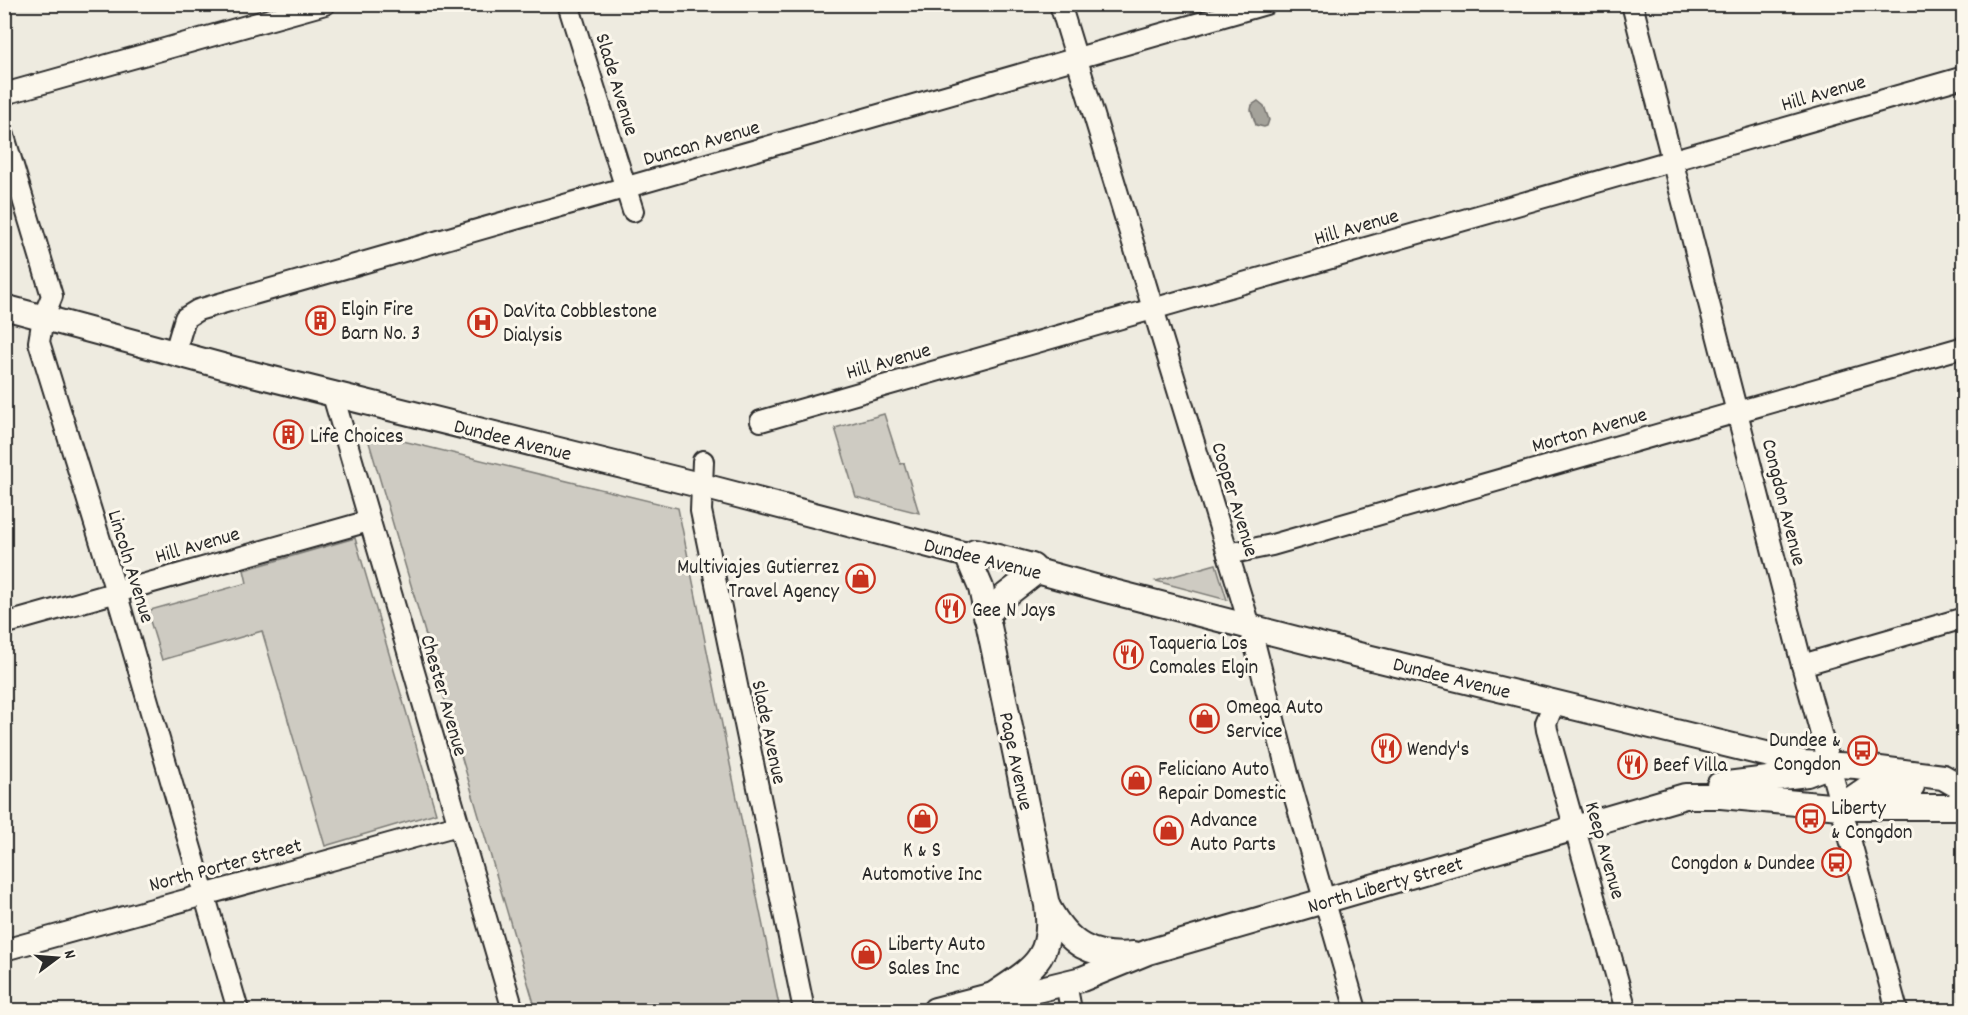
<svg xmlns="http://www.w3.org/2000/svg" width="1968" height="1015" font-family="Dekko,sans-serif">
	<style>
		.green { fill: #cecbc2; stroke: #7c7b76; stroke-width: 1.5 }
		.water { fill: #a4a29a; stroke: #74726e; stroke-width: 1.5 }
		.lines { fill: none; stroke-linecap: round; stroke-linejoin: round }
		.minor-casing { stroke: #2b2b2b; stroke-width: 24 }
		.major-casing { stroke: #2b2b2b; stroke-width: 28 }
		.minor { stroke: #fbf7ec; stroke-width: 20 }
		.major { stroke: #fbf7ec; stroke-width: 24 }
		.labels { text-anchor: middle; stroke-width: 6; stroke-linejoin: round; paint-order: stroke }
		.street-label { font-size: 21px; fill: #2b2b2b; stroke: #fbf7ec }
		.poi-label { font-size: 21px; fill: #2b2b2b; stroke: #fbf7ec; text-anchor: start }
	</style>
	<rect width="100%" height="100%" fill="#eeebe0"/>
	<filter id="ink" filterUnits="userSpaceOnUse"><feTurbulence type="fractalNoise" baseFrequency=".0167" numOctaves="2"/><feDisplacementMap in="SourceGraphic" scale="12" xChannelSelector="R" yChannelSelector="G"/><feConvolveMatrix kernelMatrix="1 2 1 2 8 2 1 2 1" color-interpolation-filters="sRGB"/></filter>
	<g filter="url(#ink)">
		<g class="green">
			<polygon points="884,414 900,464 904,463 919,513 856,497 835,428"/>
			<polygon points="366,432 678,508 780,1010 536,1010"/>
			<polygon points="355,538 436,813 325,846 262,631 162,660 147,611 247,583 244,570"/>
			<polygon points="1216,564 1227,600 1156,581"/>
		</g>
		<polygon class="water" points="1258,101 1264,106 1269,120 1267,126 1264,127 1256,125 1251,110 1252,105"/>
		<g class="lines">
			<defs>
				<g id="minor">
					<polyline points="568,4 633,211"/>
					<polyline points="1060,4 1250,626 1288,774 1356,1010"/>
					<polyline points="1632,4 1802,665 1897,1010"/>
					<polyline points="4,94 325,4"/>
					<polyline points="4,136 52,296 43,318 39,342 116,592 238,1010"/>
					<polyline points="175,352 185,318 198,310 1266,4"/>
					<polyline points="332,392 513,1010"/>
					<polyline points="761,421 1964,77"/>
					<polyline points="703,461 701,511 804,1010"/>
					<polyline points="1228,554 1272,545 1964,347"/>
					<polyline points="4,624 369,521"/>
					<polyline points="1802,665 1964,618"/>
					<polyline points="1554,703 1546,723 1547,730 1626,1010"/>
					<polyline points="4,950 458,825"/>
					<polyline points="1066,983 1071,1010"/>
				</g>
				<g id="major">
					<polyline points="4,307 241,371 703,486 967,555 975,551 1032,566 1037,571 1106,590 1355,654 1803,763 1856,766 1943,777 1964,789"/>
					<path d="M967,555L981,588L1047,905C1054,959 1033,968 993,995"/>
					<polyline points="986,616 1005,596 1037,571"/>
					<polyline points="1719,785 1807,774 1820,769"/>
					<polyline points="1840,807 1872,785 1912,786"/>
					<path d="M1048,907C1069,945 1091,958 1134,954"/>
					<polyline points="935,1010 993,995 1016,995 1082,979 1148,952 1685,796 1721,796 1840,807 1953,807 1964,805"/>
				</g>
			</defs>
			<use href="#minor" class="minor-casing"/>
			<use href="#major" class="major-casing"/>
			<use href="#minor" class="minor"/>
			<use href="#major" class="major"/>
		</g>
	</g>
	<defs>
		<symbol id="building-ring" viewBox="-11 -11 22 22"><circle r="9.5" fill="#fbf7ec" stroke="#c8321e" stroke-width="1.5"/><path d="M-4-6H4V6H1V3H-1V6H-4ZM-2.5-4.3h1.7v1.8h-1.7ZM.8-4.3h1.7v1.8H.8ZM-2.5-1h1.7V.8h-1.7ZM.8-1h1.7V.8H.8Z" fill="#c8321e"/></symbol>
		<symbol id="hospital-ring" viewBox="-11 -11 22 22"><circle r="9.5" fill="#fbf7ec" stroke="#c8321e" stroke-width="1.5"/><path d="M-5-5h3v3.5h4V-5h3V5h-3V1.5h-4V5h-3Z" fill="#c8321e"/></symbol>
		<symbol id="shop-ring" viewBox="-11 -11 22 22"><circle r="9.5" fill="#fbf7ec" stroke="#c8321e" stroke-width="1.5"/><path d="M-5-2.5h2.3a2.7 3.5 0 0 1 5.4 0H5L5.5 6h-11ZM-1.5-2.5h3a1.5 2.3 0 0 0-3 0Z" fill="#c8321e"/></symbol>
		<symbol id="restaurant-ring" viewBox="-11 -11 22 22"><circle r="9.5" fill="#fbf7ec" stroke="#c8321e" stroke-width="1.5"/><path d="M-5-6h1v4h1v-4h1v4h1v-4h1v5L-1.5 .5V6h-2V.5L-5-1ZM5-6V6H3V1.5H1.5Q1.5-4 5-6Z" fill="#c8321e"/></symbol>
		<symbol id="bus-ring" viewBox="-11 -11 22 22"><circle r="9.5" fill="#fbf7ec" stroke="#c8321e" stroke-width="1.5"/><path d="M-5-6H5V4H4V6H2V4H-2V6H-4V4H-5ZM-3.5-4V0h7V-4ZM-3.5 1.2v1.5H-2V1.2ZM2 1.2v1.5H3.5V1.2Z" fill="#c8321e"/></symbol>
	</defs>
	<g fill-rule="evenodd">
		<use href="#building-ring" x="304" y="304" width="33" height="33"/>
		<use href="#hospital-ring" x="466" y="306" width="33" height="33"/>
		<use href="#building-ring" x="272" y="418" width="33" height="33"/>
		<use href="#shop-ring" x="844" y="562" width="33" height="33"/>
		<use href="#restaurant-ring" x="934" y="592" width="33" height="33"/>
		<use href="#restaurant-ring" x="1112" y="638" width="33" height="33"/>
		<use href="#shop-ring" x="1188" y="702" width="33" height="33"/>
		<use href="#restaurant-ring" x="1370" y="732" width="33" height="33"/>
		<use href="#bus-ring" x="1846" y="734" width="33" height="33"/>
		<use href="#restaurant-ring" x="1616" y="748" width="33" height="33"/>
		<use href="#shop-ring" x="1120" y="764" width="33" height="33"/>
		<use href="#shop-ring" x="906" y="802" width="33" height="33"/>
		<use href="#bus-ring" x="1794" y="802" width="33" height="33"/>
		<use href="#shop-ring" x="1152" y="814" width="33" height="33"/>
		<use href="#bus-ring" x="1820" y="846" width="33" height="33"/>
		<use href="#shop-ring" x="850" y="938" width="33" height="33"/>
	</g>
	<g class="labels">
		<g class="street-label">
			<text transform="translate(618 84) rotate(73)" y="7">Slade Avenue</text>
			<text transform="translate(1823 92) rotate(-16)" y="7">Hill Avenue</text>
			<text transform="translate(701 142) rotate(-16)" y="7">Duncan Avenue</text>
			<text transform="translate(1356 226) rotate(-16)" y="7">Hill Avenue</text>
			<text transform="translate(888 360) rotate(-16)" y="7">Hill Avenue</text>
			<text transform="translate(1589 429) rotate(-16)" y="7">Morton Avenue</text>
			<text transform="translate(513 439) rotate(14)" y="7">Dundee Avenue</text>
			<text transform="translate(1236 499) rotate(73)" y="7">Cooper Avenue</text>
			<text transform="translate(1785 502) rotate(76)" y="7">Congdon Avenue</text>
			<text transform="translate(197 544) rotate(-16)" y="7">Hill Avenue</text>
			<text transform="translate(983 558) rotate(14)" y="7">Dundee Avenue</text>
			<text transform="translate(132 566) rotate(73)" y="7">Lincoln Avenue</text>
			<text transform="translate(1452 677) rotate(14)" y="7">Dundee Avenue</text>
			<text transform="translate(445 695) rotate(74)" y="7">Chester Avenue</text>
			<text transform="translate(770 732) rotate(78)" y="7">Slade Avenue</text>
			<text transform="translate(1017 761) rotate(78)" y="7">Page Avenue</text>
			<text transform="translate(1606 850) rotate(74)" y="7">Keep Avenue</text>
			<text transform="translate(225 864) rotate(-15)" y="7">North Porter Street</text>
			<text transform="translate(1385 884) rotate(-16)" y="7">North Liberty Street</text>
		</g>
		<g class="poi-label">
			<text x="341" y="315">Elgin Fire<tspan x="341" dy="24">Barn No. 3</tspan></text>
			<text x="503" y="317">DaVita Cobblestone<tspan x="503" dy="24">Dialysis</tspan></text>
			<text x="310" y="442">Life Choices</text>
			<text x="839" y="573" text-anchor="end">Multiviajes Gutierrez<tspan x="839" dy="24">Travel Agency</tspan></text>
			<text x="972" y="616">Gee N Jays</text>
			<text x="1149" y="649">Taqueria Los<tspan x="1149" dy="24">Comales Elgin</tspan></text>
			<text x="1226" y="713">Omega Auto<tspan x="1226" dy="24">Service</tspan></text>
			<text x="1841" y="746" text-anchor="end">Dundee &amp;<tspan x="1841" dy="24">Congdon</tspan></text>
			<text x="1407" y="755">Wendy's</text>
			<text x="1653" y="771">Beef Villa</text>
			<text x="1158" y="775">Feliciano Auto<tspan x="1158" dy="24">Repair Domestic</tspan></text>
			<text x="1831" y="814">Liberty<tspan x="1831" dy="24">&amp; Congdon</tspan></text>
			<text x="1190" y="826">Advance<tspan x="1190" dy="24">Auto Parts</tspan></text>
			<text x="922" y="856" text-anchor="middle">K &amp; S<tspan x="922" dy="24">Automotive Inc</tspan></text>
			<text x="1815" y="869" text-anchor="end">Congdon &amp; Dundee</text>
			<text x="888" y="950">Liberty Auto<tspan x="888" dy="24">Sales Inc</tspan></text>
		</g>
	</g>
	<rect width="1968" height="1015" fill="none" stroke="#fbf7ec" stroke-width="24"/>
	<rect x="12" y="12" width="1944" height="991" fill="none" stroke="#2b2b2b" stroke-width="2" filter="url(#ink)"/>
	<g transform="translate(57 958) rotate(74)" stroke="#fbf7ec" stroke-width="4.5" paint-order="stroke">
	<path d="M0-4.5L10 22L0 15L-10 22Z" fill="#2b2b2b"/>
	<text y="-9" font-size="16" font-weight="bold" text-anchor="middle" fill="#2b2b2b">N</text>
	</g>
</svg>
